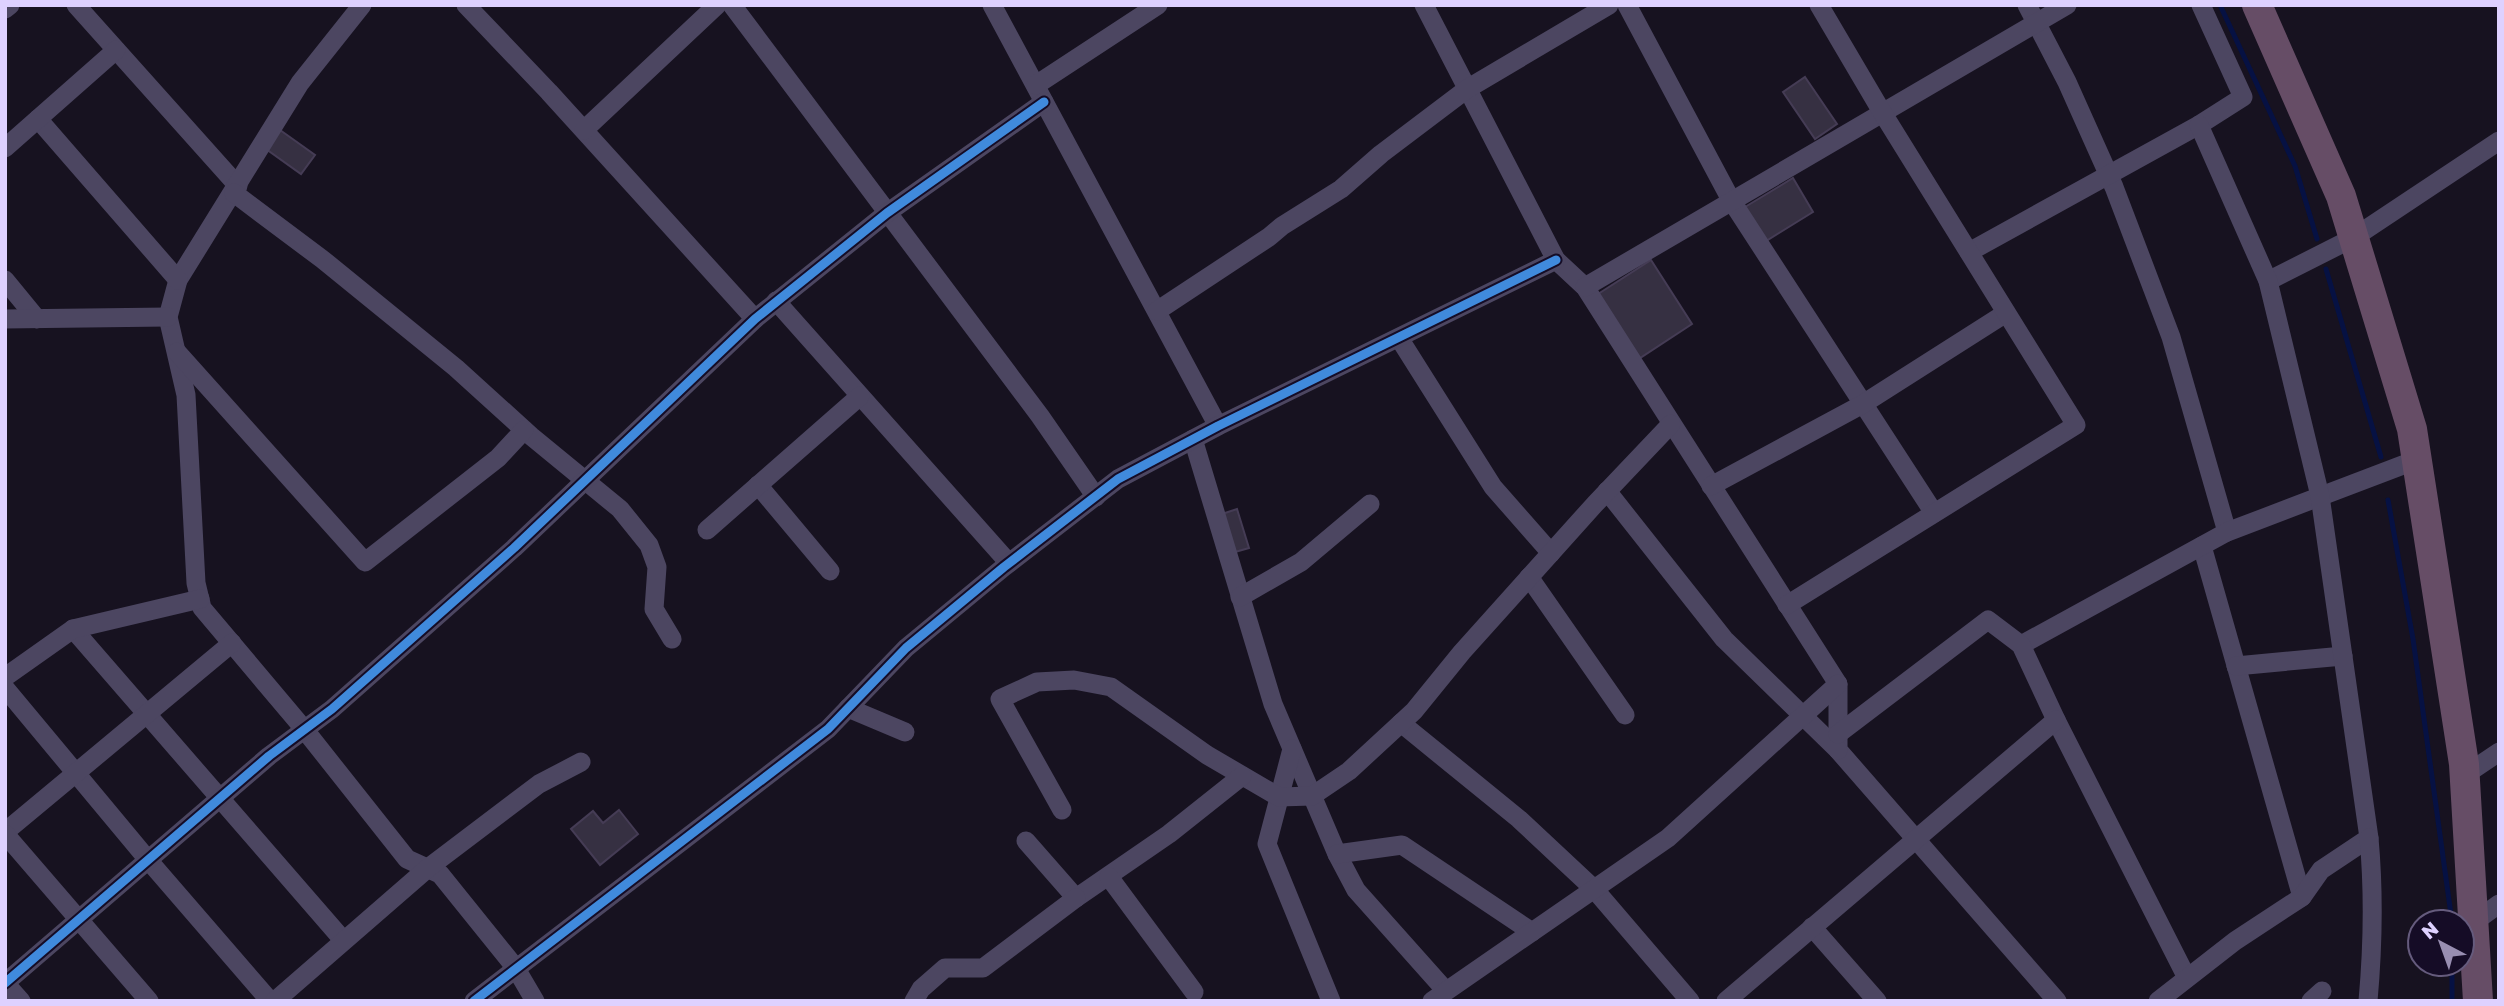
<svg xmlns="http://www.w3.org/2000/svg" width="2504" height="1006" font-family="'Golos Text',sans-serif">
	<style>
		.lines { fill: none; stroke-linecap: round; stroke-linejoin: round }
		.stream { stroke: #061143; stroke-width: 5 }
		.building { fill: #363042; stroke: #453c55; stroke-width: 2 }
		.minor { stroke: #4c4661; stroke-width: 19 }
		.highway { stroke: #664d66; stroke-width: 30 }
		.cycleway-casing { stroke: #150c26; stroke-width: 13 }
		.cycleway { stroke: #408adc; stroke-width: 9 }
	</style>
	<rect width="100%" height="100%" fill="#171220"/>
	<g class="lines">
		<g class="stream">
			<polyline points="2220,5 2295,166 2317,239"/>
			<polyline points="2326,269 2381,457"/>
			<polyline points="2388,500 2413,639 2452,922"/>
			<polyline points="2452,964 2452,1001"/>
		</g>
	</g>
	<g class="building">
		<polygon points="1805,77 1837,124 1815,139 1783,92"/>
		<polygon points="280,130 315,155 301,174 266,149"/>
		<polygon points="1793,178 1813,212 1766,241 1745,207"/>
		<polygon points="1651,260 1692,324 1637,360 1595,296"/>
		<polygon points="1237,509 1249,548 1228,554 1216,516"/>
		<polygon points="619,810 638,834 600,865 571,829 593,811 603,823"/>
	</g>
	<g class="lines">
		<g class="minor">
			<polyline points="76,5 238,186"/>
			<polyline points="362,5 300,83 178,280 168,317 186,395 196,583 202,608 304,729 407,859 440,874 515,967 535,1001"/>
			<polyline points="466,5 549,92 755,319"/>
			<polyline points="732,5 1040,416 1096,497"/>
			<polyline points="992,5 1218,426"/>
			<polyline points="1424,5 1556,260 1585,287 1838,684 1838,750 2057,1001"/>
			<polyline points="1627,5 1731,200 1934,513"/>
			<polyline points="2027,5 2067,82 2114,187 2171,337 2227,532"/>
			<polyline points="5,9 10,5"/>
			<polyline points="1036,85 1158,5"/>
			<polyline points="38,119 178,280"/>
			<polyline points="584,130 717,5"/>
			<polyline points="5,148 116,50"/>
			<polyline points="234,193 322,259 456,368 531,436 620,509 649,545 657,567 654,609 672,639"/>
			<polyline points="1969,252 2199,125 2243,97 2201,5"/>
			<polyline points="5,280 37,319"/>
			<polyline points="2268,281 2353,238 2499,141"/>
			<polyline points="1585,287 2067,5"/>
			<polyline points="776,301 1009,563"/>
			<polyline points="1157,311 1269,237 1282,226 1341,189 1381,154 1467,89 1609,5"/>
			<polyline points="5,319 168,317"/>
			<polyline points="1399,338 1493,487 1551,553"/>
			<polyline points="177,352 365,562 498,458 524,430"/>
			<polyline points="1193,439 1273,704 1337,854 1356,890 1446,991"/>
			<polyline points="758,485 830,571"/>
			<polyline points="1711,486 1863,404 2006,313"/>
			<polyline points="1607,491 1724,639 1838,750"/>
			<polyline points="707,530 860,396"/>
			<polyline points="2202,546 2302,897"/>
			<polyline points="1529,577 1625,715"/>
			<polyline points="1240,597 1301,562 1370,504"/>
			<polyline points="1787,605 2076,425 1882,112 1819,5"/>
			<polyline points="73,629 343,940"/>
			<polyline points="2021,645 2227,532 2416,460"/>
			<polyline points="2236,666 2343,656"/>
			<polyline points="5,677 73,629 200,599"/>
			<polyline points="5,688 149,861 270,1001"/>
			<polyline points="848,708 905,732"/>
			<polyline points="1401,723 1519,819 1595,890 1690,1001"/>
			<polyline points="1838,734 1988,620 2021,645 2056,720 2187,978"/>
			<polyline points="1292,749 1267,844 1331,1001"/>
			<polyline points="2465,775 2499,752"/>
			<polyline points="1062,810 1000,699 1037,682 1074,680 1111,687 1207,755 1279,797 1312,796 1349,771 1414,711 1462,652 1595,504 1671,424"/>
			<polyline points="5,832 232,643"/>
			<polyline points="5,834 149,1001"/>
			<polyline points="1026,841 1076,898 1169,834 1242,776"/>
			<polyline points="1337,854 1402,845 1532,932"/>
			<polyline points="1109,877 1194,992"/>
			<polyline points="2474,922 2499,904"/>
			<polyline points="1812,927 1877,1001"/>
			<polyline points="5,983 269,756 332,709 514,548 755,319 887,213 1044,102"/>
			<polyline points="5,983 21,1001"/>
			<polyline points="275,1001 428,868 539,784 581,762"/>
			<polyline points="474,1001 828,729 906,648 1004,567 1118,479 1218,426 1556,260"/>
			<polyline points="914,1001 921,989 945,968 983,968 1076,898"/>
			<polyline points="1432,1001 1668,838 1838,684"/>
			<polyline points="1726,1001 2056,720"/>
			<polyline points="2158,1001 2235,941 2302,897 2321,870 2369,838 2320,496 2268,281 2199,125"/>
			<polyline points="2311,1001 2322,991"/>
			<path d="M2368,1001C2373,946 2374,893 2369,838"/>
		</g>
		<polyline class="highway" points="2257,5 2341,196 2412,429 2464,764 2478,1001"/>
		<defs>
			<g id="cycleway">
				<polyline points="5,983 269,756 332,709 514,548 755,319 887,213 1044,102"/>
				<polyline points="474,1001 828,729 906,648 1004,567 1118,479 1218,426 1556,260"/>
			</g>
		</defs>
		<use href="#cycleway" class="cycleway-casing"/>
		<use href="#cycleway" class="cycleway"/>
	</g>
	<rect width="2504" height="1006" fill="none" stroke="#ded1ff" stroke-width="14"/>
	<g transform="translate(2441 943) rotate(319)"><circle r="33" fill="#150c26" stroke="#655b7d" stroke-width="2"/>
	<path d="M0-5L12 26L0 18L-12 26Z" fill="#988eb1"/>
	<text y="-10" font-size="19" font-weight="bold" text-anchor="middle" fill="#ded1ff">N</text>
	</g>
</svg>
